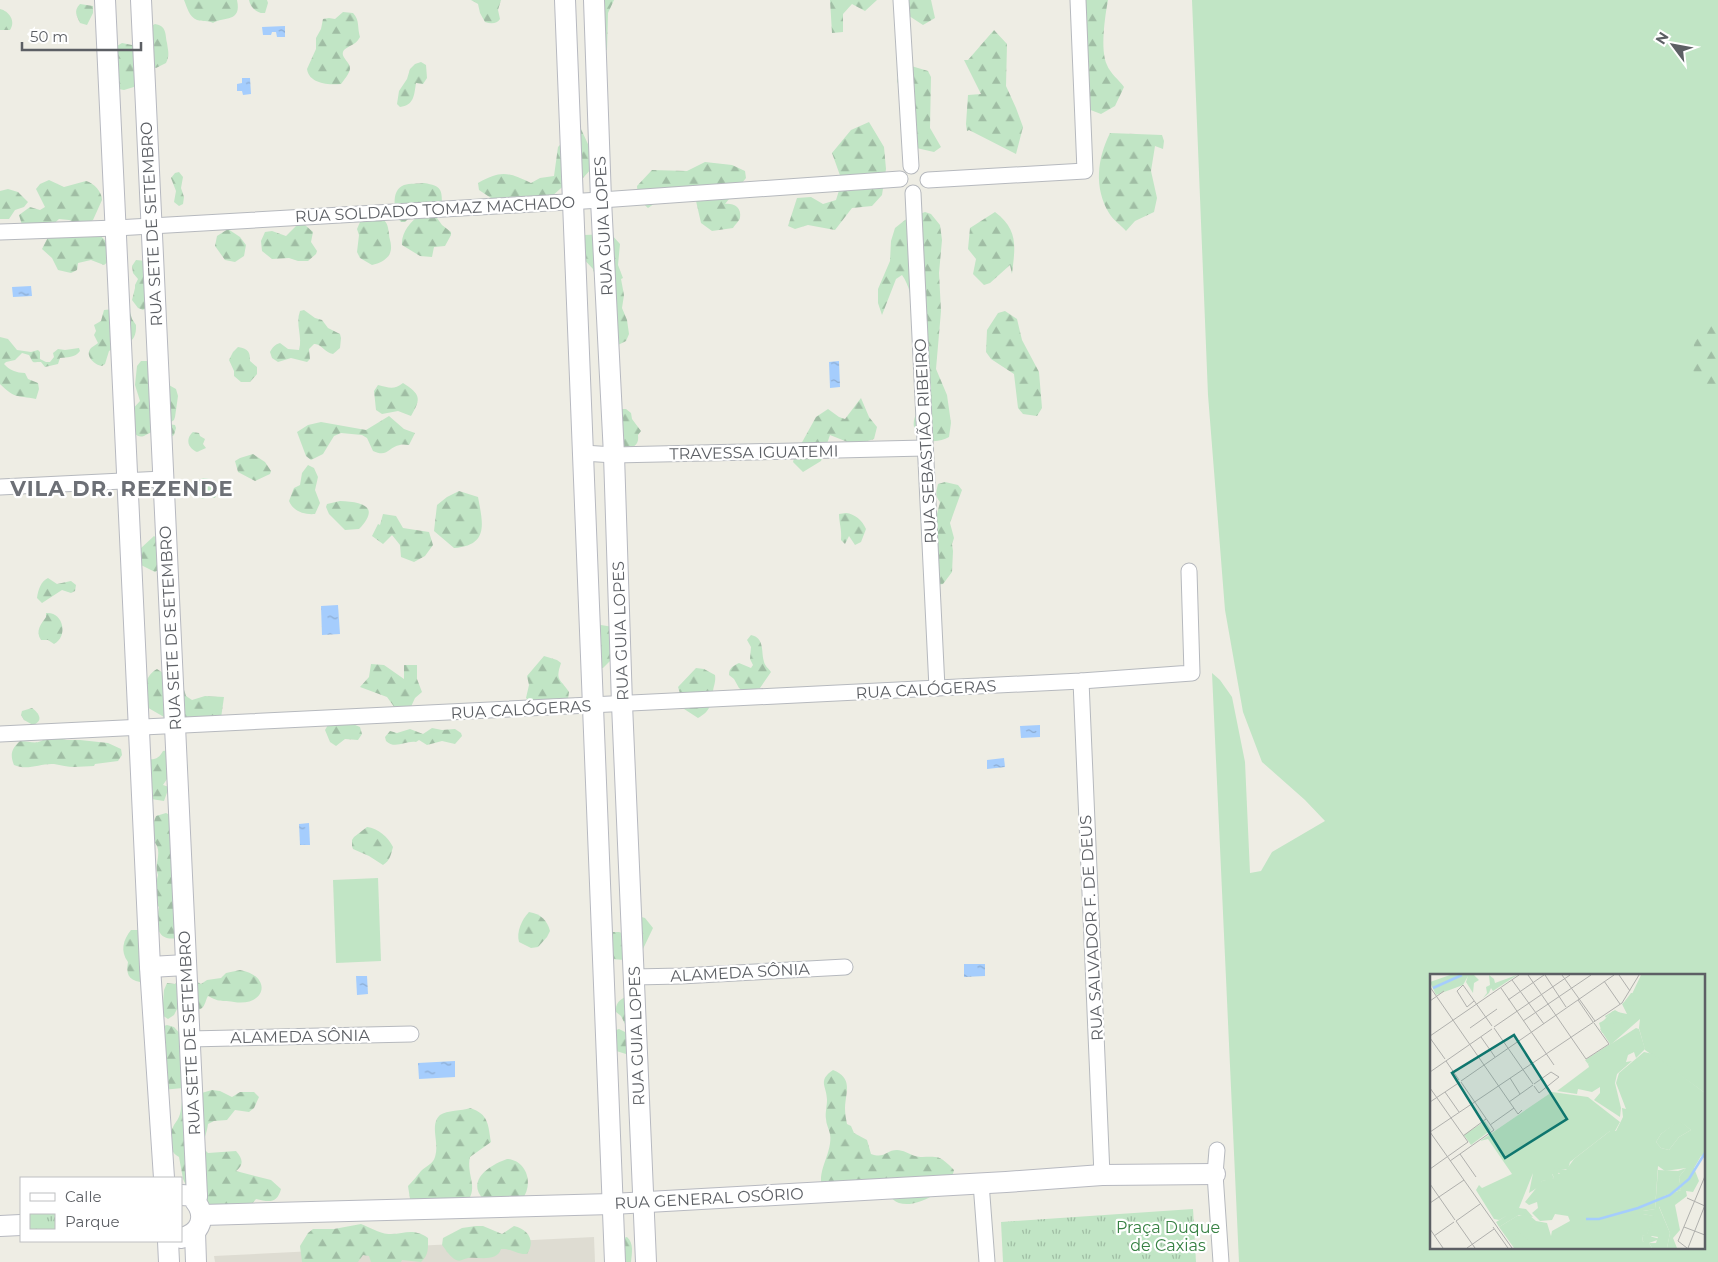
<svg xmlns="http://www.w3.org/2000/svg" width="1718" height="1262" font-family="Montserrat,sans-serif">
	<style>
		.education { fill: #dedcd2 }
		.grass { fill: #c1e5c5; fill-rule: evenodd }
		.forest { fill: url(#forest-firs) }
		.park { fill: url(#park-tufts) }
		.water { fill: url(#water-ripples) }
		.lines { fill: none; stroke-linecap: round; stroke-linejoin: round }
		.street-casing { stroke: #b6b9be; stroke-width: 17 }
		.secondary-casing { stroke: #b7b9c0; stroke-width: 22 }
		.street { stroke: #fff; stroke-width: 15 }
		.secondary { stroke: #fff; stroke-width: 20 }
		.labels { text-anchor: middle; stroke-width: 4.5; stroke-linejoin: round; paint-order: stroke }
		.street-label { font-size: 16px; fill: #5c5f64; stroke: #fff }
		.park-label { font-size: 16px; fill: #368142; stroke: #fff }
		.district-label { font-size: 21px; font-weight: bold; letter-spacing: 1px; fill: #6d7076; stroke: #fff }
		.inset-river { fill: none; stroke: #a5cdfd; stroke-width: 2.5 }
		.inset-road { fill: none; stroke: #b0b0ad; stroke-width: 1 }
		.view { fill: #0f766e; fill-opacity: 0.15; stroke: #0f766e; stroke-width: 2.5 }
		.inset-edge { fill: none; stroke: #5c5f64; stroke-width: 2.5 }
	</style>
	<defs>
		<pattern id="forest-firs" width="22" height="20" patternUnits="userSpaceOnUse" patternTransform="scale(1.25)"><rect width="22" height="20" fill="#c1e5c5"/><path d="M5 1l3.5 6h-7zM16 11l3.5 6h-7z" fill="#a0bda4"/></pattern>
		<pattern id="park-tufts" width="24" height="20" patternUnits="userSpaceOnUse" patternTransform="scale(1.25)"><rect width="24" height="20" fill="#c1e5c5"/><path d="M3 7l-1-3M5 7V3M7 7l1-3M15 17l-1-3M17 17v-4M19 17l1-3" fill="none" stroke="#a0bda4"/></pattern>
		<pattern id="water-ripples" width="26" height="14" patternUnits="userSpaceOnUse" patternTransform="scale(1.25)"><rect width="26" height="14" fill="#a5cdfd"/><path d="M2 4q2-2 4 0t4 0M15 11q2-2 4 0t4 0" fill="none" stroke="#8aaad0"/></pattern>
	</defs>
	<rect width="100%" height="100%" fill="#eeede4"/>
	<polygon class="education" points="594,1237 595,1262 215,1262 214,1256"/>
	<g class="grass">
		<path d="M1192,0H1718V1262H1239L1212,673L1220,680L1232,697L1245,762L1250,873L1261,871L1272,852L1325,821L1305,800L1262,762L1243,712L1225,610L1208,395ZM1432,976H1704V1248H1432Z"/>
		<polygon points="378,878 381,961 336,963 333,880"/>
	</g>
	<g class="forest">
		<path d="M184,0H237C242,23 224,16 213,23C207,20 203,22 197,20C189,17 187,7 184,0Z"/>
		<path d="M249,0H267L268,3L265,13C257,14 250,7 249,0Z"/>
		<path d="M471,0H501L498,10L500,19C497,24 491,24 485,22L480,13L478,4Z"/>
		<polygon points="594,0 614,0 608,13 607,50 598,53"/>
		<polygon points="830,0 877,0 865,11 852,4 843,14 843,32 832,33"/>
		<polygon points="896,0 931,0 935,18 923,25 900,10"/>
		<path d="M1085,0H1108C1105,16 1100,50 1107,65C1110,73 1119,80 1124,87L1115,106L1101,114L1088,109L1085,58L1088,45Z"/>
		<path d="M80,4L93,6V13L87,25L80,23C77,16 73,11 80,4Z"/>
		<path d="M0,9C9,11 16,21 10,30H0Z"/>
		<path d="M343,12L353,13C360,20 357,28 360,37C355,46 349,45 344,50C339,57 351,62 350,69C349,74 344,80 341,84C329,85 309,84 307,69L316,49V38L321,29L323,19L329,18L335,19Z"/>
		<path d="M155,24C167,26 165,34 167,43C168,51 170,55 166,63L156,68L148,63L137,86L124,90L113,88L117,46L122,43L132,45L135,44L149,27Z"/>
		<polygon points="994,30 1007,44 1006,86 1016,108 1023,127 1016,154 969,130 967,131 966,124 968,95 981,94 964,60 968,60"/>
		<path d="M421,62L426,65L427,78L423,84L416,83C414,96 414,105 400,107L397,104L399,91L407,79L410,69L415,64Z"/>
		<polygon points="908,65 928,71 931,77 930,128 941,147 934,152 912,147 904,101 897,81 901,67"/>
		<polygon points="869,122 884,147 886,169 882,195 872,206 852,208 835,230 808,225 795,229 788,226 797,198 811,197 823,204 836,200 842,181 832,153 851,130"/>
		<path d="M581,129L593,155L592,168L583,178L570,180L550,198L523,196L497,202L479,190L478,183C501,170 508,172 531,183L540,178L554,176L558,147L574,130Z"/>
		<path d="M1110,133L1162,135L1164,141L1163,149L1155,146L1151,171L1157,198L1154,212L1135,221L1126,231C1121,225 1113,220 1109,213C1094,188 1097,159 1110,133Z"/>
		<path d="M705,162L732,165L745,171L746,178L725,204C733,203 742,207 740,218C739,221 735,225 733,228L712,231L701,223L694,192L674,190L648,208L638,199L637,186L652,170L687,171Z"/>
		<polygon points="179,172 183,177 181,188 184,197 183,204 179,206 174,202 176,191 171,178 175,173"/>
		<path d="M49,180L64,187L86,181C94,183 102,192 102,200L93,220L83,225L69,220L59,219L48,229L22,225L19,215L30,207L40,210L45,207L36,189L40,184Z"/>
		<path d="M424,183C442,186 442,189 442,207L412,215L405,222H401C394,213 390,190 404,185C410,183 418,184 424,183Z"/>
		<polygon points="8,189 18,192 28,202 24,207 15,210 9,219 0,219 0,191"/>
		<path d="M925,212L931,214L940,225L942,240L939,273L941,311L936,369L947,395L951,423L949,437C937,444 918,443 914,427C912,417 920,410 921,401C921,390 919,377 918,366C916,343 916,293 902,275L896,279L882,315L878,303V289L890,261L891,241L895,228L905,220Z"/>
		<path d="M995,212C1019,230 1015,247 1012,274L1010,265L990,283L984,285L973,274L976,259L968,249L970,228Z"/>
		<path d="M420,215L437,218L442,225L451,232V235L445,246L434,247L432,257L420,256L402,245C401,233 410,222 420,215Z"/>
		<path d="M368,217L383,219C388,224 388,227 389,234C389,238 391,242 391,246C392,257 382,263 372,265L360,258L357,252L359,235L357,229L360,222Z"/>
		<polygon points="298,224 305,225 313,232 311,242 317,251 316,254 308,261 298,261 289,258 272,259 262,251 261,241 265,232 272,231 286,236"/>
		<polygon points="228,229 240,237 246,245 244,256 235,262 225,260 215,246 217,236"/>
		<polygon points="70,233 83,237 95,233 101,236 110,246 109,261 104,265 91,260 78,263 77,270 71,273 58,270 52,258 42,249 48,237"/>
		<polygon points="611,234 620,244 618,265 623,278 621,279 624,295 622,308 627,320 629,334 626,341 614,347 593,269 579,254 584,235"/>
		<polygon points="136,260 146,261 146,308 143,310 138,308 132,300 135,288 135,285 138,279 133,273 132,266"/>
		<path d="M124,308L130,312L132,319L136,325C137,346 123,343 109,351L105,364L102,366C95,365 84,356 91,348C93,346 96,345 98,343L94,335L96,331L94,325L101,321L104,310Z"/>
		<path d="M304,310L315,318L322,320L328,328L340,334L341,338L340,348L333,354C325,353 321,343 314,344L309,349L310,359L307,362L291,358L278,362L272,358L270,352C273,347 274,345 280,343L288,349L299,350C303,337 295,324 300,311Z"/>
		<polygon points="1005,311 1017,319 1022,340 1039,372 1042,408 1037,416 1023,414 1018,408 1014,374 991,359 986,352 987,330 998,313"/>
		<path d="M1718,314V385L1717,386C1713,385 1708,385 1705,384C1685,376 1694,348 1696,333Z"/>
		<path d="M0,337L8,339L17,350L31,352L38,350L40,352V359L46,362H50L54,357L53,353L58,349L65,350L79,348L80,351C75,358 67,357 60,358L58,364L45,367L41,362C31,362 34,364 29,355L22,353L15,360L6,362L4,364C9,370 17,373 25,373L28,379L38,383L39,389L36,399C16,395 15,399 0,384Z"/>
		<path d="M238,347C249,349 250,352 250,361L257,367V374L250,382H241L234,376V371L229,360L233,352Z"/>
		<path d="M141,361H148L167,384L176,389L178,396L175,417L174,420L168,424L175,425L176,428L174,435L171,437L152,432C149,433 146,435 144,436C132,440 131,421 129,413L140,401L135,385L137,366Z"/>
		<path d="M403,383C420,394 422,398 411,416L398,411L382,414L376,410L374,391L378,385C388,387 393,391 403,383Z"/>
		<polygon points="861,398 869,417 877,427 874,439 855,445 830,435 821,461 803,472 793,462 795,455 816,417 828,409 839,417 845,419"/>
		<path d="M620,409H626L631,413L632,419L641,431L638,435C639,443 636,446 628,450L622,448Z"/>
		<path d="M389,416L404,429L415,433L409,445C406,445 403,444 400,445C388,447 388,458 373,451L367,438L362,435L341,433L334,436L323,454L311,460L306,456L297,432L308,425L321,422L366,430Z"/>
		<path d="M193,432L199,433L200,436L205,439L203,444L206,448L197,452C188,448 185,439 193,432Z"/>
		<polygon points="253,454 265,462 271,471 270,474 255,481 238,472 235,461 240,458"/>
		<path d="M308,465L314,468L318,477L315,490L320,503L315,514C304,515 293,511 289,501L294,488L300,485L302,473Z"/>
		<path d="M203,478L210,479L216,495L215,498L208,497L202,499C199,493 194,488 197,481Z"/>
		<path d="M945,482L958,485L962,490L950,523L954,538L952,544L953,551L952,572L943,584L937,585L935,522L940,502C935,496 936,492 938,484Z"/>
		<path d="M459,491L478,497C483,524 489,545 454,548L434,531L437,505L447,497Z"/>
		<path d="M340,501C362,502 381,506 359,529L345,530L329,514L326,507L327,504Z"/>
		<path d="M846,513C855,514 862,520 866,529L861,542L855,545L849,536L845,544L841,540C842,529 839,523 839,514Z"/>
		<polygon points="383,514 396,516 403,528 429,532 433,545 425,556 414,562 401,557 400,545 392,535 383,544 372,536 378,524 380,525"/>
		<polygon points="154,536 158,539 160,569 155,572 141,565 140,549"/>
		<path d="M48,578L57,584L71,581L76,585L75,591L71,593L62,590L42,603L37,598C38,590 41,581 48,578Z"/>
		<path d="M46,613C63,611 69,636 54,644L48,640H41C35,631 41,624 46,617Z"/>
		<polygon points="601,625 613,627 619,652 603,668 595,668 595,628"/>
		<path d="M751,635C765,638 761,652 764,662C765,666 769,669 771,672L760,688L744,692L739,688L734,679L729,675C729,668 733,666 739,663L751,668L753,665L750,659L751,647L747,640Z"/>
		<path d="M544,656L557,660L561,663C555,681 560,678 569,692L568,699L531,703L526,698L529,685L527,676Z"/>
		<polygon points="371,664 384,665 404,679 404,665 417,665 417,679 422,692 415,698 409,711 395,708 387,697 360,687 369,677"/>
		<path d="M696,668L704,669L715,675C716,681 714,685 713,691C711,704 711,711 698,718L681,707L682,700L678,687Z"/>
		<path d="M157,669L163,673L180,677L186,696L192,700L205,696L224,697L221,718H171L164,717L145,706C145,691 143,677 157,669Z"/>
		<path d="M32,708C39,713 44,721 33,725L24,720L21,715L22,711Z"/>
		<polygon points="348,722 360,727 362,734 358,740 345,739 336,746 330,742 325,730 328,725"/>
		<path d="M432,728L442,730L455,729L461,733L462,736L455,744L442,741L427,745L419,740L416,742C406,740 395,750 386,741L385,737L390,731L397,733L410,729L423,734Z"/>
		<path d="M47,737H54L67,740H80L108,743L121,749L122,755L118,761L95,764L94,766C87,766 81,767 74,767C68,767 61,765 54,764C40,763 28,771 14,765C10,755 11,749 20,741C32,741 37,746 47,737Z"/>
		<path d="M170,750L185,755L188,768L185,775L174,779H167L163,785L169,787L164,801L151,799L153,793L147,759C156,760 159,758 163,751Z"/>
		<path d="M166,813L172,816L173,846L170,852L177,863L179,938C155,942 156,925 159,907L154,902C155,896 156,881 158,875C154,865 161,856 157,846C155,842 152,839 149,835L156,816Z"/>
		<path d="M367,827C378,828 388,837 393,847C391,854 390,861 383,865L369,856L353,849L352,846V840L354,837Z"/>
		<path d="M529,912C541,914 547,920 550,931L547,937L538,947L531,948L519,942C516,932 522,919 529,912Z"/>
		<polygon points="638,916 645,918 653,928 643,949 641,965 625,960 611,959 605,943 612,932 619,932 625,934"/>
		<path d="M131,930H138L143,933L147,971L140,982C128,980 126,973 128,962C120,951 123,940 131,930Z"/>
		<path d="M240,970C273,976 266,1007 234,1002C221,999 223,1004 208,996C206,999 205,1006 202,1008C196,1013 183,1011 177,1009L174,1015L168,1019L162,1015L164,990L167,983L175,984C185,974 189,978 201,984L207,980L221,978L226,973Z"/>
		<path d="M630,994L627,1028L621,1016L616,1012C615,1001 622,999 630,994Z"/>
		<polygon points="167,1025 174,1027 183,1037 183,1088 162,1090 158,1028"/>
		<polygon points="619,1029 631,1035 631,1042 626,1054 613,1050 613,1031"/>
		<path d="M833,1070C853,1078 846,1091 845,1108C845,1114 846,1119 847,1124L851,1126L854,1133L867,1140L871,1154C885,1159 886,1150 897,1150C903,1150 909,1154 915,1156C922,1158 928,1156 935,1157C942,1157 949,1165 954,1170C950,1189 918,1209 899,1203C891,1200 887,1192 880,1189C874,1186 832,1187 822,1186C817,1170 833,1152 830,1134C829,1129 826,1124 826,1119C825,1113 827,1106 827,1100C827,1086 817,1081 833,1070Z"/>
		<path d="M212,1090L220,1091L232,1097L240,1092H254L259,1097L254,1108L249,1112L235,1110L227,1120L214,1121L208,1124C207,1133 203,1140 203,1148L208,1153L236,1151C243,1159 244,1165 236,1171L271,1180L281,1189C277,1204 269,1202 256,1199L252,1204L223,1220L186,1185L183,1179L179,1157C167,1151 168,1136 174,1125C176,1122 179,1118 180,1114C182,1107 181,1101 184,1094H198Z"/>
		<path d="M470,1108C489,1114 488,1125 491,1142L470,1157C466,1175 479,1187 467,1202H415L410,1199L408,1186C413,1181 417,1176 421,1171C426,1166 433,1164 435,1157C440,1143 429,1125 440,1115C447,1110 462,1111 470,1108Z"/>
		<path d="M507,1159C527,1160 534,1185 522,1199H483C466,1180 490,1165 507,1159Z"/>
		<path d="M361,1224C369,1227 379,1233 388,1234C404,1235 412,1227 428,1238C428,1248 429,1255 421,1262L402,1260L401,1262H371L369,1256L363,1255L358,1262H302L300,1246L308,1233L313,1229H334Z"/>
		<path d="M476,1226H483L502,1234L514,1226C528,1229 536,1241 527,1254C517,1255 511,1248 501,1249C497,1262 480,1257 468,1258C463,1259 461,1262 456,1260C450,1257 446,1250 442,1245L443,1238L462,1228Z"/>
		<path d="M627,1237C634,1243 632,1253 631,1262H615L620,1239Z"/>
	</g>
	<polygon class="park" points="1193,1209 1196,1262 1003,1262 1001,1222"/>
	<g class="water">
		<polygon points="285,26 285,37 277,37 276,32 272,32 271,35 263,35 262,27"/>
		<polygon points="242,78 250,78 251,94 243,95 242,91 237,91 237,84 242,83"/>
		<polygon points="31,286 32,296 13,297 12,287"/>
		<polygon points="839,361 840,387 830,388 829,362"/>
		<polygon points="338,605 340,634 322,635 321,606"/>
		<polygon points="1040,725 1040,737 1021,738 1020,726"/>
		<polygon points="1004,758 1005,767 987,769 987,760"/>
		<polygon points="309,823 310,845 300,845 299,824"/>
		<polygon points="964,964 985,964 985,976 964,977"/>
		<polygon points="356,976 367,976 368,994 357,995"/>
		<polygon points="455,1061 455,1077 419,1079 418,1063"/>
	</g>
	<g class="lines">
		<defs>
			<g id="street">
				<polyline points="901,0 911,166"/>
				<polyline points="928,180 1085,171 1078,0"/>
				<polyline points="913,193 937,688"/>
				<polyline points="0,232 116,228 601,200 900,179"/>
				<polyline points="583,453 614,455 925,448"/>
				<polyline points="0,487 163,479"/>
				<polyline points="1081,681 1102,1175"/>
				<polyline points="0,734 1081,681 1192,673 1189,571"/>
				<polyline points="634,977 681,976 845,967"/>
				<polyline points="189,1039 411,1034"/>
				<polyline points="1217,1150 1215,1174 1221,1262"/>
				<polyline points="981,1183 987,1262"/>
			</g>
			<g id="secondary">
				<polyline points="105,0 150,967 164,1178"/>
				<polyline points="141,0 197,1196"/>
				<polyline points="565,0 615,1262"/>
				<polyline points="594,0 601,200 614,455 622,704 646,1262"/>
				<polyline points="150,967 186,965"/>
				<path d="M181,1195L197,1196L195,1201C207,1216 201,1234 181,1238"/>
				<polyline points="202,1215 612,1204 1006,1182 1102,1175 1215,1174"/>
				<polyline points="0,1226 21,1225"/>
				<polyline points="195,1232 196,1262"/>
				<polyline points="168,1241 169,1262"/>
			</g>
		</defs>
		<use href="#street" class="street-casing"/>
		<use href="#secondary" class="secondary-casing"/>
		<use href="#street" class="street"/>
		<use href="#secondary" class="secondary"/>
	</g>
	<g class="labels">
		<g class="street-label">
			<text transform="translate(435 209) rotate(-3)" y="6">RUA SOLDADO TOMAZ MACHADO</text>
			<text transform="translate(151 224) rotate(-93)" y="6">RUA SETE DE SETEMBRO</text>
			<text transform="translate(603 226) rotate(-93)" y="6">RUA GUIA LOPES</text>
			<text transform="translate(925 441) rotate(-93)" y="6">RUA SEBASTIÃO RIBEIRO</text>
			<text transform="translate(754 452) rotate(-1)" y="6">TRAVESSA IGUATEMI</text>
			<text transform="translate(170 628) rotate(-93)" y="6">RUA SETE DE SETEMBRO</text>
			<text transform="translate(620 631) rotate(-92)" y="6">RUA GUIA LOPES</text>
			<text transform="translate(926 689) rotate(-3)" y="6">RUA CALÓGERAS</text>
			<text transform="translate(521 709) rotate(-3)" y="6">RUA CALÓGERAS</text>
			<text transform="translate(1091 928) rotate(-93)" y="6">RUA SALVADOR F. DE DEUS</text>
			<text transform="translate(740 972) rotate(-3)" y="6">ALAMEDA SÔNIA</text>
			<text transform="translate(189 1033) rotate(-93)" y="6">RUA SETE DE SETEMBRO</text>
			<text transform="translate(300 1036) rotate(-1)" y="6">ALAMEDA SÔNIA</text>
			<text transform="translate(636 1036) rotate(-92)" y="6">RUA GUIA LOPES</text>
			<text transform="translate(709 1198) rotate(-3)" y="6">RUA GENERAL OSÓRIO</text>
		</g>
		<g class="park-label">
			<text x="1168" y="1233">Praça Duque<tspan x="1168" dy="18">de Caxias</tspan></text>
		</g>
		<g class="district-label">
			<text x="122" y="496">VILA DR. REZENDE</text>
		</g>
	</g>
	<g transform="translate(1430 974)">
		<rect width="275" height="275" fill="#eeede4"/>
		<path d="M211,1H275V119L215,76L209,54L210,45L162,87L158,90L155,86L180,70L170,55L173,53L171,49L183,37L197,40L192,30L202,20ZM122,118L158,123L190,148L185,157H180L140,188L138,195L130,196L127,202L122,200L124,204L120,206L112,207L110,212L99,219L103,199L89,234L96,235L103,243L89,241L69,253L66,248L78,241L69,246L64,245L46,216L49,211L52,214L82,200L58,165L50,167ZM249,146L261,156L249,163L239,176L231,174L226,168L231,160ZM256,194L249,203L251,216L234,222L229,233L240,259L237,274H222L219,269H226L228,263L222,262L213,268L212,262L217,260L223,242L213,240V237L225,235L228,196L248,197Z" fill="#c1e5c5"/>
		<path d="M20,1H44L49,6L44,9L43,19L36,8L38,2L33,11L6,21L0,8ZM59,1L64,5L65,9L87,1L63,17L61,14L59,19L53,24L57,19L56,13L60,11ZM201,19H210V25L206,26L204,31L197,32L195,27ZM185,36L195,42L190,46L193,48L177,50L178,56L172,59L169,49L179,44V41L176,44L175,42ZM206,54L209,55L215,75L206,84L204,78L198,81L196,88L202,87L187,100L185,109L191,134L190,143L164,126L170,119V113L162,118L148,115L147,120L127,117L159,93L158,90L173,75ZM214,78L223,80L275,119V181L271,182L264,194L269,207L263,218L256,217L257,222L245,231L250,256L243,264L247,274H237L240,259L226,225L251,216L249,203L256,194L235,197L228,192L225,235L213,237V240L224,242L217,261L212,262L213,268L219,262L230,265L219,269L222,274H84L69,253L87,242L98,240L106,247L117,249L121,262L122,257L140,247L138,242L125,240L122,246L110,247L102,239L108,234L107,228L99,231L95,228L112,207L124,204L122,199L130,200L124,194L136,196L144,185L180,157H186L193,143L192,134L196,135L186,109L189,99ZM249,147L261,156L249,163L239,176L231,174L226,168L231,160Z" fill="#c1e5c5" fill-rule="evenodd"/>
		<path d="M87,257L98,266L92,273H87L85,267Z" fill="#c1e5c5"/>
		<path d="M55,147L61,156L41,171L34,161Z" fill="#c1e5c5"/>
		<path class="inset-river" d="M3,14L32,1M156,245H169L208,234L240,221L259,205L275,179"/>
		<path class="inset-road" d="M98,1L156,85L179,70L164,49M115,1L136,33M132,1L165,47M189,1L200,17M82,6L114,50M174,7L190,30M0,13L88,140L92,136M71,14L124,91M78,26L114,1M148,26L163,48M0,27L14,17M44,27L37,33L27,17L33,11L62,52M93,47L161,1M64,53L140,1M40,54L67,35M64,54L103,110M0,62L89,1M51,63L65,83M0,64L15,85M16,87L29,106M0,98L62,55M80,104L90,120M31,107L184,1M31,108L64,156M104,112L109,119L129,103L121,98L104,110M0,114L38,168L0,195M15,118L29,138M0,128L30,108M79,128L103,111M60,151L84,134M0,158L192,29L209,1M0,158L82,274M33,162L56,145M30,180L46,203M20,187L64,156M0,210L25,246M257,224L275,232M0,229L34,206M26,247L50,230M26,247L45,274M63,253L78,274M254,253L275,261M0,255L13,274M4,262L24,248M37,274L64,255M257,274L248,267L275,202M258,274L275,231"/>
		<path class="view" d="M84,61L137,145L75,184L22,99Z"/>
		<rect width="275" height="275" class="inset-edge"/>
	</g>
	<rect x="20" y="1177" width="162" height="65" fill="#ffffff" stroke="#bebfc1"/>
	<rect x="30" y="1193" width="25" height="8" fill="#ffffff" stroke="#bebfc1"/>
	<text x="65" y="1202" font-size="15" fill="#5c5f64">Calle</text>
	<rect x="30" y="1214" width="25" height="15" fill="url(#park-tufts)" stroke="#bebfc1"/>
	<text x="65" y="1227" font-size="15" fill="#5c5f64">Parque</text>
	<g transform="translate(1673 45) rotate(302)" stroke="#ffffff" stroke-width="4" paint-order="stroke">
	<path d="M0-4L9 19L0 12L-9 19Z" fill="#5c5f64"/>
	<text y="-8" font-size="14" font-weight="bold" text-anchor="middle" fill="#5c5f64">N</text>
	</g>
	<path d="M22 42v8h119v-8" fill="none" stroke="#5c5f64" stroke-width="2.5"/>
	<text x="30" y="42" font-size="15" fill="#5c5f64" stroke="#ffffff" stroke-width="4" paint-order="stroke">50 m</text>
</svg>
